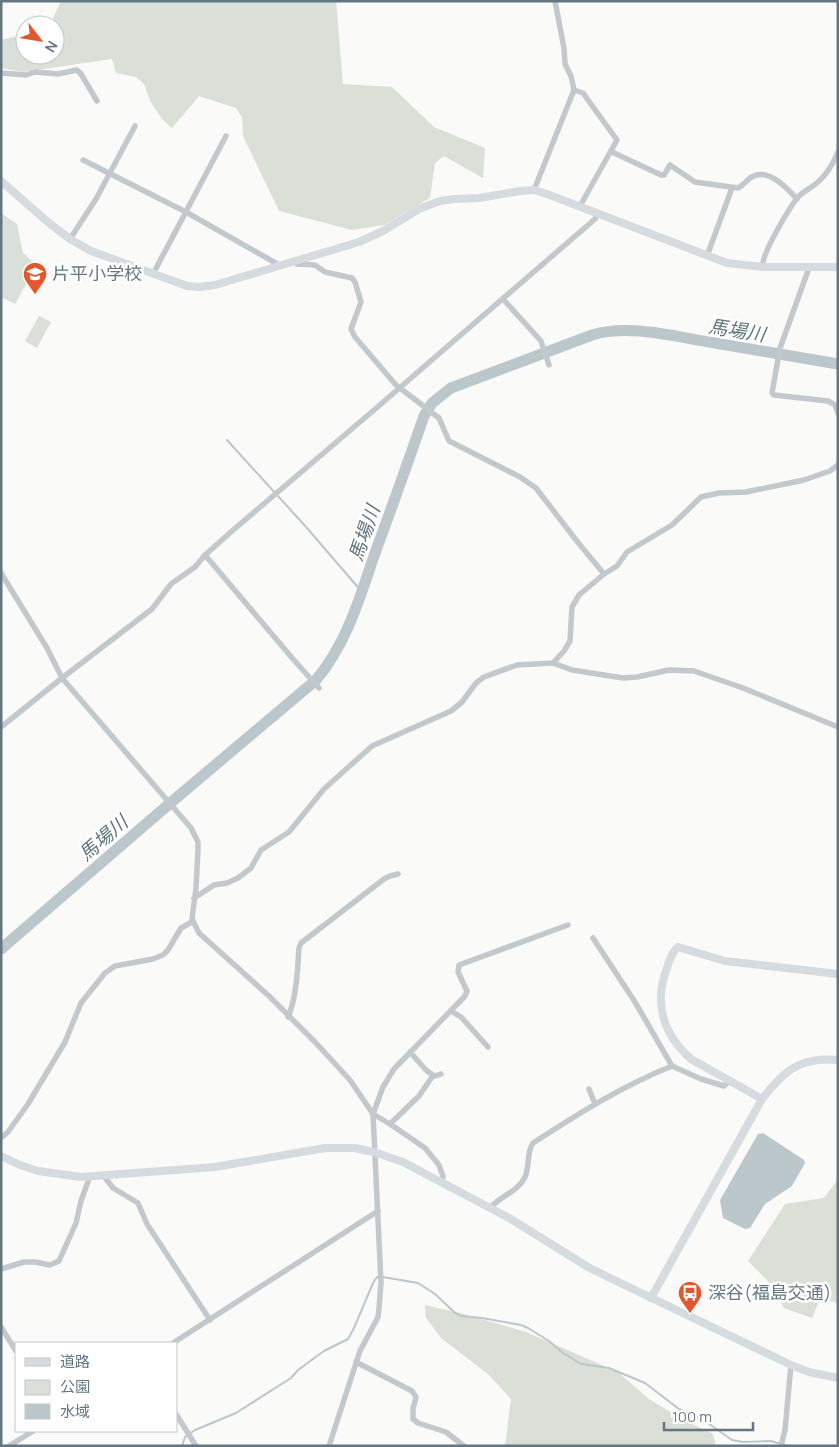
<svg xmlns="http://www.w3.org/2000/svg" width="839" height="1447" font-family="Manrope,'Noto Sans JP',sans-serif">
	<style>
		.green { fill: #dadfd7 }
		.water { fill: #bbc7cb }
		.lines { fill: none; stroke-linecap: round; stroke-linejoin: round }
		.stream { stroke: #bbc7cb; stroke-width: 2 }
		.river { stroke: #bbc7cb; stroke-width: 11 }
		.street { stroke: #c3c8cc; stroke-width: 5.5 }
		.secondary { stroke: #d6dbdf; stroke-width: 8 }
		.labels { text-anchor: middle; stroke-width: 5; stroke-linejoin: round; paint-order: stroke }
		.poi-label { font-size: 18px; fill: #657683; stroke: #fff; text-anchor: start }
		.water-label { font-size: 19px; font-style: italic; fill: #60757c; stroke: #fff }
	</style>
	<rect width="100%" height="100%" fill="#fafaf8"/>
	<g class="green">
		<polygon points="61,1 336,1 343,84 392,87 434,127 485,148 483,178 444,156 435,163 430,198 384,225 352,230 279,211 243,136 242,117 236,108 199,96 172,128 162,119 150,101 144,84 136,77 116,73 112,59 23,72 1,68 1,40 25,34 25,55 55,55 55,25 50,25"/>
		<polygon points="1,213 17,224 23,253 37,265 15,304 1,297"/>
		<polygon points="39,316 51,322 37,348 25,341"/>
		<polygon points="838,1179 838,1303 820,1299 812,1318 784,1308 768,1281 748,1261 785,1204 824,1198"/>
		<polygon points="425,1305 464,1314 526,1332 618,1372 649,1399 682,1419 713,1434 716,1446 505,1446 511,1399 489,1375 441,1338 426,1318"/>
	</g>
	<polygon class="water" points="763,1133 804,1160 805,1163 792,1186 765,1204 750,1228 745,1229 723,1218 720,1200 758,1134"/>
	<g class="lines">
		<g class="stream">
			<polyline points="227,440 307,528 362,592"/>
			<polyline points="182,1446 185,1437 195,1430 236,1413 291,1378 298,1370 324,1351 348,1339 354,1328 373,1283 377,1277 383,1277 418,1283 435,1294 454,1312 461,1316 482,1318 521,1325 528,1328 549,1341 563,1353 581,1364 609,1368 645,1383 679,1409 705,1421 732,1440 743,1442 771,1441 788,1446"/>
		</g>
		<path class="river" d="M1,949L175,799L316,680C347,643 360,597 375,553C392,507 408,462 424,416L432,403L451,388L592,335C628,324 672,336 709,342C752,349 795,357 838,364"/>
		<g class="street">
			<polyline points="1,73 26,75 35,72 58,74 77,70 81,74 97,101"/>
			<polyline points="574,90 583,93 617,140 580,206"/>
			<path d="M612,152L661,175H664L670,165L695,182L738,188C744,185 746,181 750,178C767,166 787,188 797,199"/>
			<polyline points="83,160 186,212 281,266"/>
			<polyline points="534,190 574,90 571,76 565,64 564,48 555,1"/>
			<polyline points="70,239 96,199 135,126"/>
			<polyline points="707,256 732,188"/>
			<polyline points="294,262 297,264 315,265 325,272 352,278 355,282 361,302 351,329 355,337 396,385 439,418 449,441 520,477 536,488 576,540 604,574"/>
			<path d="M763,267C760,256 789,209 797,198C803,191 812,188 819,181C828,173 833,164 838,152"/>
			<polyline points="809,268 780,348 772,393 774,395 828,401 835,405 838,413"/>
			<polyline points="153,274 226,136"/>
			<polyline points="503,299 541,341 549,365"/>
			<polyline points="205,555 293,659 319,688"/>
			<polyline points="1,573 47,648 62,678 191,828 198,842 198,849 196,888 192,919 199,933 269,996 315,1042 350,1080 373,1114 390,1124 425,1148 439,1165 443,1176 442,1183"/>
			<polyline points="553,663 572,670 623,678 637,677 669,670 694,671 743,688 838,727"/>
			<polyline points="1,727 62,678 152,609 171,584 195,567 205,555 232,531 374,410 595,219 598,213"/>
			<polyline points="194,898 214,885 227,883 238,878 251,868 261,850 289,832 324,789 372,746 451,711 462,702 476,683 484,677 517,665 553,663 564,651 570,641 572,607 579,595 604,574 617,566 627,552 672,525 701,497 719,493 746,492 804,480 830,471 838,465"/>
			<polyline points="593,938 635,1002 672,1066"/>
			<polyline points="451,1011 461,1017 488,1047"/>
			<path d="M288,1017C295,1001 297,980 298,963C299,956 297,950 301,943L384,879L390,876L398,874"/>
			<polyline points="410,1052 426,1070 434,1076"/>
			<polyline points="589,1089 595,1104"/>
			<polyline points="390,1124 419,1096 432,1077 441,1074"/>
			<polyline points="1,1138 8,1132 28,1104 65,1042 81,1003 105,973 115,966 153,959 163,955 168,950 181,928 192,922"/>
			<polyline points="103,1175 113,1188 138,1203 147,1224 210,1320"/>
			<path d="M490,1208C500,1196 518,1192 525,1177C530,1166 526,1153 533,1143C578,1114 622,1086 672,1066L701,1079L724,1086L729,1081"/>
			<polyline points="1,1269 24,1262 35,1262 50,1265 59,1261 76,1223 81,1201 90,1176"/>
			<polyline points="1,1327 16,1351"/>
			<polyline points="173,1343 378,1211"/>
			<polyline points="356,1362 412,1391 416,1397 413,1409 413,1419 418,1423 446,1432 464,1446"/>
			<polyline points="176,1414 196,1446"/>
			<polyline points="9,1446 33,1431"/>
			<polyline points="329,1446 360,1351 378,1317 379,1308 381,1283 373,1114 383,1087 394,1069 465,996 467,991 458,972 459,965 568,925"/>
			<polyline points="781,1446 785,1430 791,1365"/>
		</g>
		<g class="secondary">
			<polyline points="1,181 49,223 70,239 91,251 187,286 199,287 215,285 359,242 383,231 419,209 440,201 454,199 479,198 520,191 534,190 547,194 727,263 763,267 838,267"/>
			<path d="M762,1099L691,1059C664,1035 654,1005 666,971C669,962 671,953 678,947L725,961L838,974"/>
			<polyline points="1,1156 20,1165 38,1171 81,1177 215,1167 325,1148 354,1148 374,1152 403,1162 509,1218 588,1267 610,1278 791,1365 809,1372 838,1378"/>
			<path d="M651,1298L762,1099C784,1071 800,1056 838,1060"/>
		</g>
	</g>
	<defs>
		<symbol id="school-pin" viewBox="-11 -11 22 30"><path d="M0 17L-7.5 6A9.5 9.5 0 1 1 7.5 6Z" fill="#e4572e" stroke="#fff"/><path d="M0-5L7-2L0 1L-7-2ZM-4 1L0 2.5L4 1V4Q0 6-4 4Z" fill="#fff"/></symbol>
		<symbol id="bus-pin" viewBox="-11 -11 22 30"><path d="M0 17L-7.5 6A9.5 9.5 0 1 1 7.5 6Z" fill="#e4572e" stroke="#fff"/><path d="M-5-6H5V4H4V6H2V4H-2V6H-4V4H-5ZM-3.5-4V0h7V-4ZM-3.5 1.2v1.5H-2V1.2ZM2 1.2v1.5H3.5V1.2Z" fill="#fff"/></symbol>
	</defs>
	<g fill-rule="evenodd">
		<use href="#school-pin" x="21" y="260" width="28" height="38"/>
		<use href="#bus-pin" x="676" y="1279" width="28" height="38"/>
	</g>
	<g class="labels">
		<g class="poi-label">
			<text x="52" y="280">片平小学校</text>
			<text x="708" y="1299">深谷(福島交通)</text>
		</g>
		<g class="water-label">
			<text transform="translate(737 330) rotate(9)" y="7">馬場川</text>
			<text transform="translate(364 533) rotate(-71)" y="7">馬場川</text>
			<text transform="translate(103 838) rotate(-41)" y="7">馬場川</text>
		</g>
	</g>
	<rect width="839" height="1447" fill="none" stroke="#657683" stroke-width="5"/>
	<rect x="15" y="1342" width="162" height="90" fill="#ffffff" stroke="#c1c8cd"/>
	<rect x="25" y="1358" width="25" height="8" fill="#d6dbdf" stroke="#c1c8cd"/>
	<text x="60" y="1367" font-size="15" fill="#657683">道路</text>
	<rect x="25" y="1380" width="25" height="15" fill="#dadfd7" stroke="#c1c8cd"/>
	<text x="60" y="1392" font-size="15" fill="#657683">公園</text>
	<rect x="25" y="1404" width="25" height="15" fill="#bbc7cb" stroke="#c1c8cd"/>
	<text x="60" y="1417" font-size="15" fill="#657683">水域</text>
	<g transform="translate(40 40) rotate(121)"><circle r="24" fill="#ffffff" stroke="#c1c8cd"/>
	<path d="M0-4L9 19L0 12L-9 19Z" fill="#e4572e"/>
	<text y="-8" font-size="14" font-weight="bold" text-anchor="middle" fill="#657683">N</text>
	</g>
	<path d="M664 1422v8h89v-8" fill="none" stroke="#657683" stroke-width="2.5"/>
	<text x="672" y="1422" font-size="15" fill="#657683" stroke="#ffffff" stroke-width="4" paint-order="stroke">100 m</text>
</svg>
